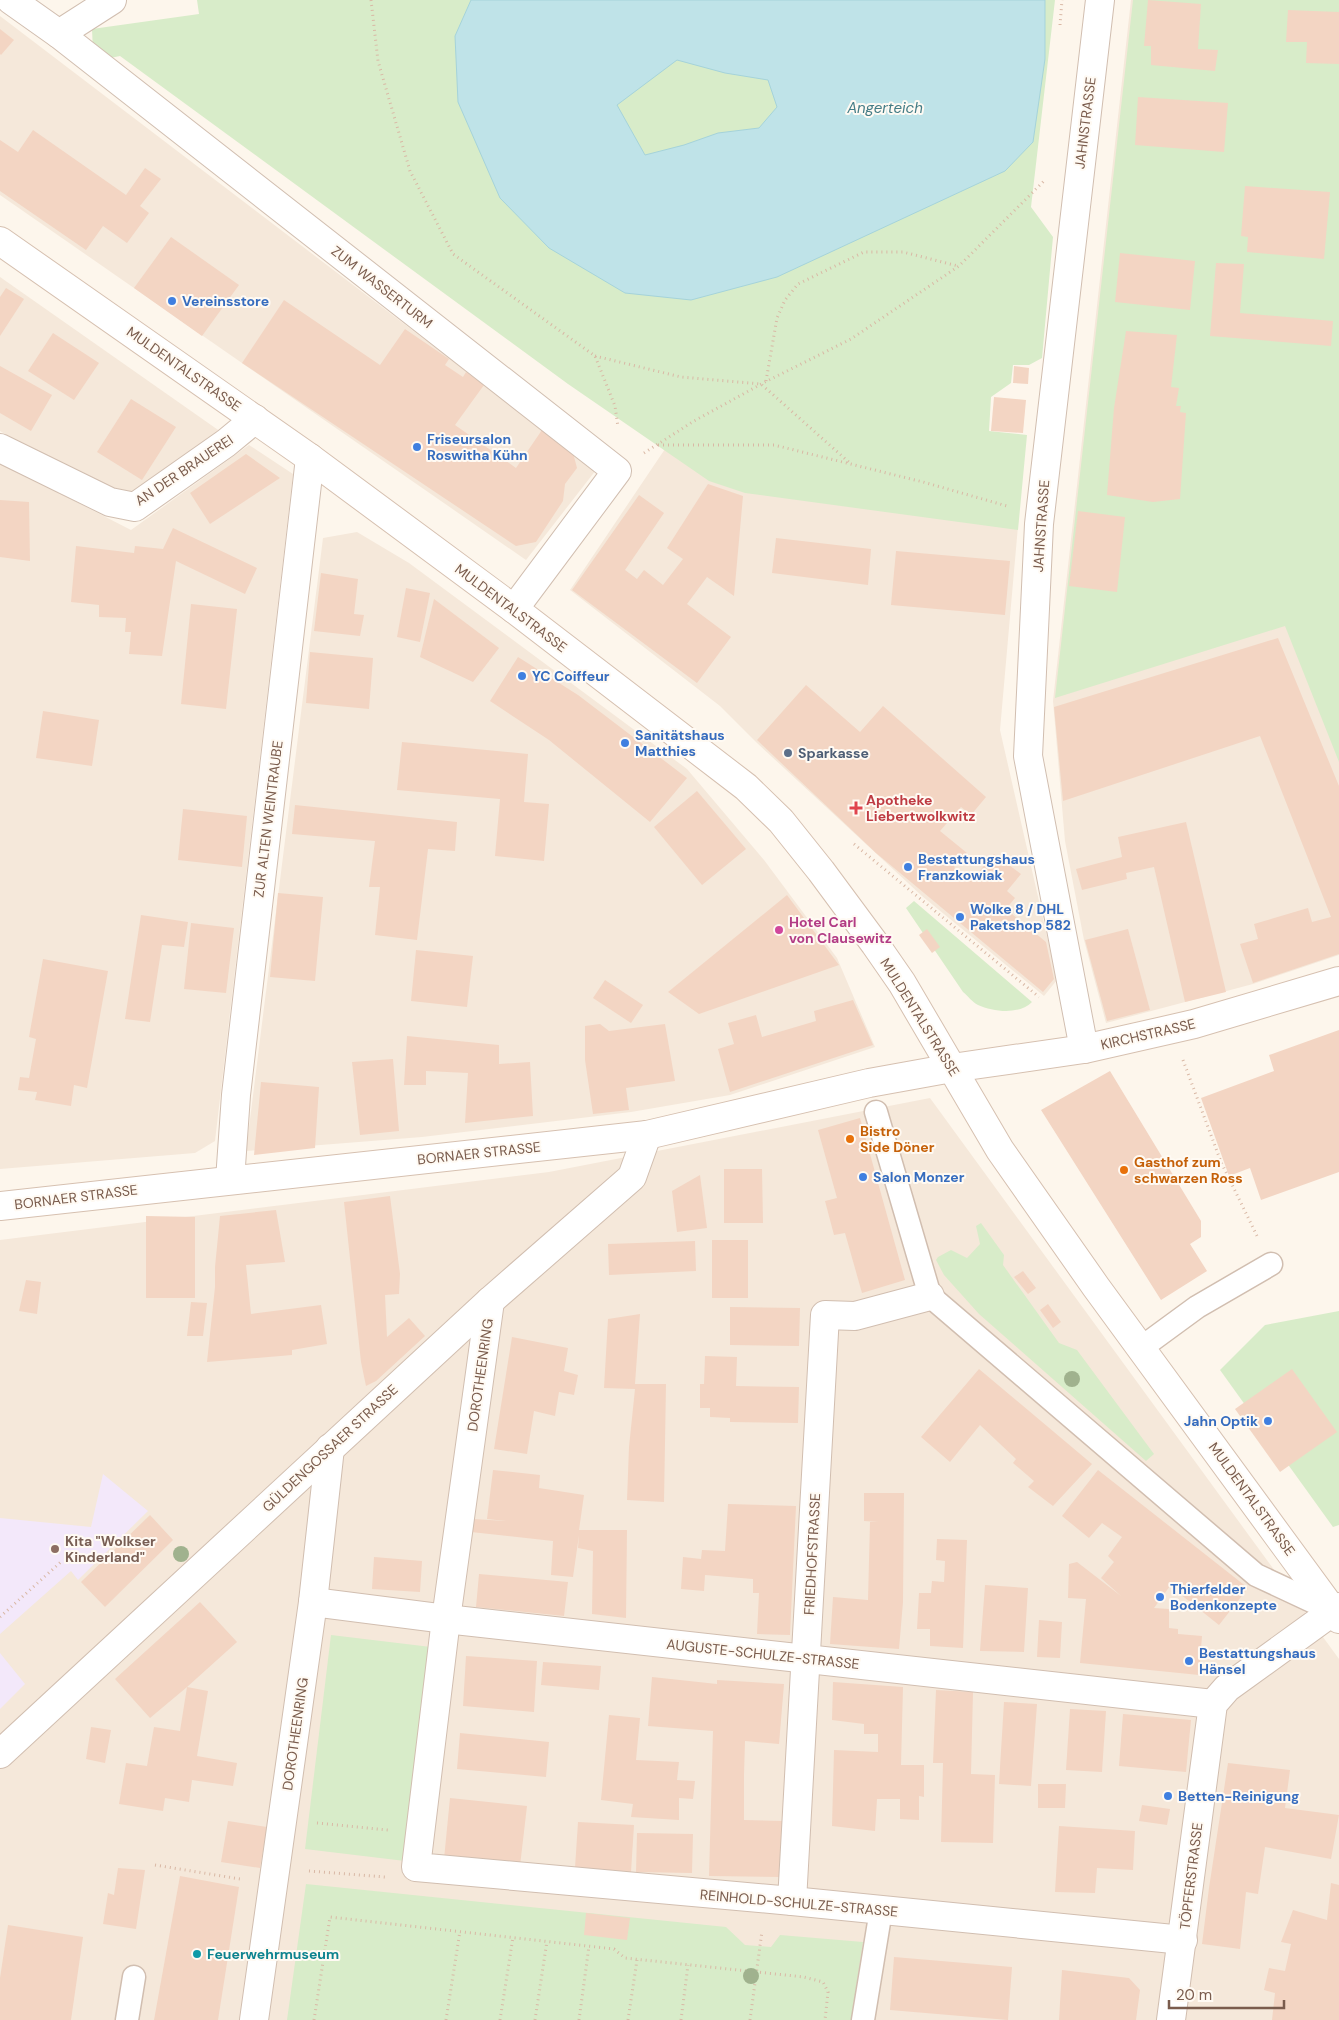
<svg xmlns="http://www.w3.org/2000/svg" width="1339" height="2020" font-family="'DM Sans',sans-serif">
	<style>
		.residential { fill: #f5e8da }
		.education { fill: #f3e8fa }
		.green { fill: #d8ecc9 }
		.water { fill: #bfe3e8; stroke: #a5d3da; fill-rule: evenodd }
		.building { fill: #f3d5c3 }
		.lines { fill: none; stroke-linecap: round; stroke-linejoin: round }
		.lane-casing { stroke: #d1beb0; stroke-width: 25 }
		.street-casing { stroke: #d1beb0; stroke-width: 30 }
		.secondary-casing { stroke: #d6c0b0; stroke-width: 30 }
		.path { stroke: #d9b8a5; stroke-width: 3; stroke-dasharray: 1 4; stroke-linecap: butt }
		.lane { stroke: #fff; stroke-width: 22 }
		.street { stroke: #fff; stroke-width: 28 }
		.secondary { stroke: #fff; stroke-width: 28 }
		.tree { fill: #a0b28e }
		.shop-dot { fill: #3f7fe0; stroke: #fffaf3; stroke-width: 2 }
		.service-dot { fill: #5c6f8a; stroke: #fffaf3; stroke-width: 2 }
		.health-dot { fill: #e0444e; stroke: #fffaf3; stroke-width: 2 }
		.hotel-dot { fill: #d1479c; stroke: #fffaf3; stroke-width: 2 }
		.food-dot { fill: #e8710a; stroke: #fffaf3; stroke-width: 2 }
		.education-dot { fill: #8d6e63; stroke: #fffaf3; stroke-width: 2 }
		.culture-dot { fill: #0f9aa8; stroke: #fffaf3; stroke-width: 2 }
		.labels { text-anchor: middle; stroke-width: 4; stroke-linejoin: round; paint-order: stroke }
		.street-label { font-size: 14px; fill: #7a5c4d; stroke: #fffaf3 }
		.shop-label { font-size: 14px; font-weight: bold; fill: #366cbe; stroke: #fffaf3; text-anchor: start }
		.service-label { font-size: 14px; font-weight: bold; fill: #4e5e75; stroke: #fffaf3; text-anchor: start }
		.health-label { font-size: 14px; font-weight: bold; fill: #be3a42; stroke: #fffaf3; text-anchor: start }
		.hotel-label { font-size: 14px; font-weight: bold; fill: #b23c85; stroke: #fffaf3; text-anchor: start }
		.food-label { font-size: 14px; font-weight: bold; fill: #c56008; stroke: #fffaf3; text-anchor: start }
		.education-label { font-size: 14px; font-weight: bold; fill: #785e54; stroke: #fffaf3; text-anchor: start }
		.culture-label { font-size: 14px; font-weight: bold; fill: #0d838f; stroke: #fffaf3; text-anchor: start }
		.water-label { font-size: 15px; font-style: italic; fill: #437c86; stroke: #fffaf3 }
	</style>
	<rect width="100%" height="100%" fill="#fdf6ec"/>
	<g class="residential">
		<polygon points="1131,0 1339,0 1339,955 1253,984 1106,1023 1084,940 1065,841 1053,701"/>
		<polygon points="0,16 596,470 526,560 0,195"/>
		<polygon points="0,277 221,432 138,493 111,487 50,461 0,431"/>
		<polygon points="249,445 293,474 215,1141 195,1153 0,1169 0,463 131,530"/>
		<polygon points="665,449 1018,526 1000,730 1057,980 1044,996 922,896 757,743 720,706 570,590"/>
		<polygon points="357,532 409,563 687,769 764,860 837,958 875,1047 730,1095 631,1112 422,1137 246,1151 323,538"/>
		<polygon points="930,1098 1339,1659 1339,2020 0,2020 0,1240 549,1172"/>
	</g>
	<g class="education">
		<polygon points="103,1474 148,1511 78,1580 71,1571 0,1634 0,1518 91,1527"/>
		<polygon points="0,1653 25,1684 0,1709"/>
	</g>
	<g class="green">
		<polygon points="197,0 1055,0 1031,207 1053,237 1042,358 1029,365 1013,365 1011,383 991,397 989,431 1027,435 1018,530 745,493 709,481 568,384 120,56 100,60 93,52 92,29 199,14"/>
		<polygon points="1133,0 1339,0 1339,762 1285,626 1055,698"/>
		<path d="M914,901L1032,1002C1019,1015 994,1012 978,1005C972,1002 968,996 963,992L906,908Z"/>
		<polygon points="981,1223 1004,1255 1003,1265 1059,1343 1077,1350 1154,1454 1146,1461 979,1314 944,1275 936,1260 938,1257 951,1250 967,1258 980,1244 976,1226"/>
		<polygon points="1339,1311 1339,1525 1333,1527 1220,1370 1265,1325"/>
		<polygon points="331,1635 431,1647 405,1861 305,1849"/>
		<polygon points="306,1884 726,1927 745,1945 771,1947 780,1935 863,1942 851,2020 287,2020"/>
	</g>
	<path class="water" d="M471,0H1045V59L1033,142L1005,171L777,277L691,300L625,293L549,248L500,198L458,102L455,36ZM677,60L725,73L768,80L777,107L759,128L718,133L684,145L645,155L617,105Z"/>
	<g class="building">
		<polygon points="1148,0 1201,4 1198,49 1218,50 1215,71 1151,65 1151,46 1144,46"/>
		<polygon points="1288,10 1339,12 1339,64 1306,63 1307,42 1286,42"/>
		<polygon points="0,29 14,40 1,55 0,54"/>
		<polygon points="1138,97 1228,103 1224,152 1135,145"/>
		<polygon points="33,130 126,195 145,168 161,179 140,206 149,213 127,243 103,226 86,250 0,191 0,140 18,152"/>
		<polygon points="1245,186 1330,192 1324,259 1247,252 1248,237 1241,236"/>
		<polygon points="171,237 239,285 202,336 134,288"/>
		<polygon points="1120,253 1195,261 1190,310 1115,302"/>
		<polygon points="1216,263 1244,264 1240,313 1333,321 1331,346 1210,336"/>
		<polygon points="6,288 24,299 0,336 0,297"/>
		<polygon points="284,300 380,365 405,329 449,359 445,365 463,377 466,372 484,385 455,425 516,468 544,427 571,445 577,468 565,484 563,501 536,542 516,546 242,363"/>
		<polygon points="1126,331 1177,335 1171,387 1179,388 1176,406 1181,406 1180,412 1186,413 1180,499 1153,502 1107,495 1114,408"/>
		<polygon points="53,333 99,363 74,400 28,371"/>
		<polygon points="0,366 52,395 31,431 0,413"/>
		<polygon points="1014,366 1029,368 1028,384 1013,383"/>
		<polygon points="994,397 1026,400 1023,433 991,431"/>
		<polygon points="131,399 176,427 142,480 97,452"/>
		<polygon points="246,454 280,478 210,524 190,493"/>
		<polygon points="708,484 743,496 734,596 707,577 687,604 731,637 697,683 572,590 639,495 664,513 625,570 637,579 644,570 663,585 683,559 667,548"/>
		<polygon points="0,500 29,502 30,561 0,557"/>
		<polygon points="1078,511 1125,517 1117,592 1069,586"/>
		<polygon points="173,528 257,568 245,594 176,561 162,656 129,654 131,632 125,632 126,618 99,617 99,605 71,602 76,546 134,553 135,546 163,549"/>
		<polygon points="776,538 871,549 868,585 772,573"/>
		<polygon points="896,551 1010,561 1005,615 891,605"/>
		<polygon points="321,573 358,579 354,614 364,615 360,636 314,631"/>
		<polygon points="406,588 430,593 420,642 397,637"/>
		<polygon points="434,599 499,648 473,682 420,657"/>
		<polygon points="191,604 237,609 226,709 181,704"/>
		<polygon points="1278,638 1339,786 1339,954 1253,983 1240,944 1258,939 1254,924 1308,908 1312,922 1331,917 1260,736 1063,801 1054,707"/>
		<polygon points="310,652 373,658 369,709 306,703"/>
		<polygon points="518,657 578,695 687,778 650,822 549,740 490,701"/>
		<polygon points="806,685 860,732 883,706 986,797 971,815 961,807 940,831 967,853 954,867 971,881 994,854 1021,874 1007,891 1015,898 1006,909 1046,942 1054,979 1043,992 876,853 757,740"/>
		<polygon points="43,711 99,720 92,766 36,758"/>
		<polygon points="402,742 528,754 524,802 549,804 544,861 495,856 500,799 397,790"/>
		<polygon points="697,791 746,849 702,885 654,827"/>
		<polygon points="295,805 457,822 455,851 428,849 417,940 375,935 380,887 369,887 375,841 292,834"/>
		<polygon points="183,809 247,816 242,867 178,860"/>
		<polygon points="1186,822 1226,992 1185,1002 1154,867 1126,873 1127,879 1082,890 1076,869 1122,857 1118,837"/>
		<polygon points="278,893 323,897 315,981 270,977"/>
		<polygon points="787,895 839,965 699,1014 668,992"/>
		<polygon points="141,915 188,922 184,947 162,945 150,1022 125,1019"/>
		<polygon points="191,923 234,928 226,993 184,989"/>
		<polygon points="927,929 940,947 932,953 919,935"/>
		<polygon points="1128,929 1150,1010 1107,1021 1085,940"/>
		<polygon points="416,950 473,956 467,1007 411,1001"/>
		<polygon points="43,959 108,971 87,1088 74,1085 71,1106 35,1100 37,1092 18,1090 20,1077 29,1078 36,1039 29,1037"/>
		<polygon points="605,980 643,1005 631,1023 593,998"/>
		<polygon points="853,1000 873,1045 730,1092 718,1049 734,1044 728,1023 756,1015 762,1037 816,1021 814,1011"/>
		<polygon points="600,1024 609,1031 665,1024 675,1081 626,1088 629,1110 593,1114 585,1060 585,1026"/>
		<polygon points="1339,1030 1339,1172 1261,1200 1250,1168 1229,1176 1201,1098 1274,1071 1269,1055"/>
		<polygon points="407,1036 499,1045 499,1064 530,1062 533,1116 465,1123 468,1073 426,1071 426,1085 404,1085"/>
		<polygon points="393,1059 399,1131 360,1135 352,1062"/>
		<polygon points="1110,1071 1201,1221 1201,1237 1190,1244 1207,1271 1161,1300 1041,1110"/>
		<polygon points="261,1082 319,1087 315,1148 254,1155"/>
		<polygon points="860,1118 905,1280 862,1293 845,1233 834,1235 825,1201 837,1198 818,1130"/>
		<polygon points="724,1169 762,1169 763,1223 724,1223"/>
		<polygon points="700,1175 707,1228 677,1232 672,1191"/>
		<polygon points="390,1196 400,1274 399,1294 385,1295 387,1337 409,1318 425,1336 376,1381 366,1386 361,1362 344,1202"/>
		<polygon points="276,1210 285,1262 246,1265 251,1314 321,1305 327,1344 292,1350 292,1355 207,1362 215,1287 215,1267 220,1216"/>
		<polygon points="146,1216 195,1217 195,1298 146,1298"/>
		<rect x="712" y="1240" width="36" height="58"/>
		<polygon points="695,1241 696,1271 609,1275 608,1244"/>
		<polygon points="1023,1271 1036,1288 1028,1294 1014,1277"/>
		<polygon points="26,1280 41,1282 37,1314 19,1311"/>
		<polygon points="191,1302 207,1303 203,1336 187,1336"/>
		<polygon points="1048,1304 1061,1322 1053,1328 1040,1310"/>
		<polygon points="730,1307 800,1308 799,1346 730,1345"/>
		<polygon points="640,1314 635,1384 666,1384 664,1502 627,1500 629,1447 635,1389 604,1388 608,1319"/>
		<polygon points="512,1337 568,1348 564,1371 578,1375 574,1395 559,1392 555,1416 534,1411 527,1454 494,1449"/>
		<polygon points="705,1356 737,1357 736,1386 799,1387 798,1423 730,1422 730,1418 710,1417 710,1408 700,1408 700,1384 704,1384"/>
		<polygon points="979,1369 1092,1464 1053,1506 1028,1487 1034,1481 1013,1463 1016,1459 980,1425 950,1462 921,1437"/>
		<polygon points="1292,1369 1337,1432 1280,1472 1235,1409"/>
		<polygon points="493,1470 540,1475 539,1488 584,1495 579,1530 627,1530 626,1618 592,1614 593,1551 578,1548 579,1535 573,1577 551,1575 553,1541 471,1532 473,1519 506,1521 487,1519"/>
		<polygon points="1098,1470 1248,1588 1219,1625 1170,1586 1154,1608 1169,1609 1169,1628 1178,1629 1178,1634 1202,1636 1199,1675 1080,1663 1086,1599 1068,1598 1069,1564 1077,1562 1121,1596 1101,1578 1114,1562 1108,1556 1122,1537 1102,1523 1089,1538 1062,1516"/>
		<polygon points="864,1493 904,1493 903,1602 899,1649 830,1644 833,1597 868,1600 870,1522 878,1522 864,1521"/>
		<polygon points="728,1504 796,1506 790,1635 757,1634 759,1593 753,1593 753,1579 705,1575 704,1591 681,1589 683,1557 701,1559 702,1550 725,1551"/>
		<polygon points="150,1515 173,1540 105,1607 81,1582"/>
		<polygon points="937,1539 967,1540 963,1648 930,1646 930,1629 917,1629 919,1593 931,1593 932,1581 944,1582 945,1561 936,1560"/>
		<polygon points="374,1557 422,1561 420,1592 372,1589"/>
		<polygon points="479,1574 568,1582 564,1616 476,1607"/>
		<polygon points="985,1585 1028,1588 1024,1652 980,1651"/>
		<polygon points="200,1602 237,1642 187,1687 208,1691 197,1756 237,1763 233,1786 192,1780 189,1802 165,1798 163,1811 119,1804 126,1763 147,1766 154,1727 180,1731 187,1687 150,1718 115,1679"/>
		<polygon points="1039,1620 1062,1622 1060,1658 1037,1657"/>
		<polygon points="466,1656 537,1661 534,1712 463,1706"/>
		<polygon points="543,1662 601,1666 599,1690 541,1685"/>
		<polygon points="652,1677 717,1684 717,1680 784,1684 779,1744 745,1741 744,1775 744,1820 782,1821 780,1877 709,1876 713,1731 648,1726"/>
		<polygon points="833,1682 903,1687 901,1765 924,1765 924,1797 919,1796 919,1820 900,1819 900,1799 877,1799 875,1831 832,1826 834,1750 878,1752 878,1734 864,1734 864,1724 832,1720"/>
		<polygon points="936,1690 973,1692 971,1774 995,1775 993,1843 941,1842 943,1763 933,1763"/>
		<polygon points="1004,1702 1037,1704 1031,1786 999,1784"/>
		<polygon points="1070,1709 1106,1711 1102,1772 1066,1770"/>
		<polygon points="1123,1714 1191,1720 1186,1772 1119,1766"/>
		<polygon points="609,1715 640,1718 636,1760 679,1762 677,1780 695,1781 693,1799 679,1798 679,1820 631,1817 633,1804 601,1800"/>
		<polygon points="91,1727 111,1730 105,1763 86,1759"/>
		<polygon points="460,1733 549,1742 546,1777 457,1769"/>
		<polygon points="1228,1763 1290,1770 1285,1808 1339,1815 1331,1859 1265,1847 1258,1894 1246,1892 1240,1949 1202,1944 1209,1888"/>
		<polygon points="1038,1784 1066,1784 1065,1808 1038,1808"/>
		<polygon points="450,1798 527,1806 520,1866 444,1859"/>
		<polygon points="1142,1805 1170,1809 1167,1825 1139,1821"/>
		<polygon points="228,1821 267,1827 260,1868 221,1862"/>
		<polygon points="578,1822 634,1825 631,1872 575,1868"/>
		<polygon points="1059,1826 1135,1831 1133,1870 1097,1868 1095,1893 1055,1892"/>
		<polygon points="637,1833 693,1834 692,1873 636,1872"/>
		<polygon points="118,1868 145,1870 136,1929 103,1924 108,1893 114,1895"/>
		<polygon points="180,1876 239,1887 218,2020 154,2020"/>
		<polygon points="1331,1883 1339,1885 1339,2020 1272,2020 1275,1993 1264,1990 1269,1968 1285,1971 1291,1944 1281,1942 1293,1910 1327,1920"/>
		<polygon points="586,1913 630,1918 627,1940 584,1935"/>
		<polygon points="8,1925 83,1937 71,2020 0,2020 0,1978"/>
		<polygon points="894,1957 1012,1967 1008,2020 890,2010"/>
		<polygon points="1062,1970 1129,1978 1140,1990 1136,2020 1059,2020"/>
	</g>
	<g class="lines">
		<defs>
			<g id="lane">
				<polyline points="876,1112 930,1296 1256,1575 1333,1611"/>
				<polyline points="1141,1348 1197,1307 1271,1264"/>
				<polyline points="127,2020 134,1977"/>
				<polyline points="863,2020 881,1910"/>
			</g>
			<g id="street">
				<polyline points="11,0 59,34 617,471 514,609"/>
				<polyline points="59,34 112,0"/>
				<polyline points="0,448 110,502 135,507 226,443 255,419"/>
				<polyline points="1084,1049 1028,756 1039,524 1100,0"/>
				<polyline points="230,1180 236,1095 310,458"/>
				<polyline points="490,1301 446,1619 416,1867 792,1901 1183,1940"/>
				<polyline points="313,1602 446,1619 1213,1704"/>
				<polyline points="0,1754 490,1301 632,1177 647,1135"/>
				<polyline points="792,1901 825,1315 855,1316 930,1296"/>
				<polyline points="254,2020 313,1602 330,1448"/>
				<polyline points="1171,2020 1213,1704 1227,1688 1339,1607"/>
			</g>
			<g id="secondary">
				<polyline points="0,241 310,458 514,609 746,787 781,821 821,871 875,944 902,983 1000,1150 1096,1287 1339,1619"/>
				<polyline points="0,1206 647,1135 869,1083 952,1068 1084,1049 1194,1024 1339,981"/>
			</g>
		</defs>
		<use href="#lane" class="lane-casing"/>
		<use href="#street" class="street-casing"/>
		<use href="#secondary" class="secondary-casing"/>
		<g class="path">
			<polyline points="371,0 378,61 410,171 453,254 595,356 615,406 618,427"/>
			<polyline points="1060,25 1062,0"/>
			<polyline points="595,356 681,377 761,384 851,464"/>
			<polyline points="766,381 777,318 785,300 798,284 864,252 903,252 958,266"/>
			<polyline points="658,445 774,445 923,482 1007,506"/>
			<polyline points="644,453 694,421 765,382 851,339 959,266 1044,181"/>
			<polyline points="854,844 1039,997"/>
			<polyline points="1183,1060 1221,1162 1257,1236"/>
			<polyline points="0,1617 63,1560"/>
			<polyline points="317,1823 388,1830"/>
			<polyline points="155,1865 240,1879"/>
			<polyline points="309,1871 385,1877"/>
			<polyline points="314,2020 330,1917 614,1949 625,1958 804,1977 823,1982 828,1992 825,2020"/>
			<polyline points="446,2020 460,1931"/>
			<polyline points="500,2020 513,1937"/>
			<polyline points="535,2020 547,1941"/>
			<polyline points="579,2020 589,1946"/>
			<polyline points="628,2020 637,1960"/>
			<polyline points="681,2020 688,1965"/>
			<polyline points="750,2020 762,1931"/>
		</g>
		<use href="#lane" class="lane"/>
		<use href="#street" class="street"/>
		<use href="#secondary" class="secondary"/>
	</g>
	<g class="tree">
		<circle cx="1072" cy="1379" r="8"/>
		<circle cx="181" cy="1554" r="8"/>
		<circle cx="751" cy="1976" r="8"/>
	</g>
	<g class="shop-dot">
		<circle cx="172" cy="301" r="5"/>
		<circle cx="417" cy="447" r="5"/>
		<circle cx="522" cy="676" r="5"/>
		<circle cx="625" cy="743" r="5"/>
		<circle cx="908" cy="867" r="5"/>
		<circle cx="960" cy="917" r="5"/>
		<circle cx="863" cy="1177" r="5"/>
		<circle cx="1268" cy="1421" r="5"/>
		<circle cx="1160" cy="1597" r="5"/>
		<circle cx="1189" cy="1661" r="5"/>
		<circle cx="1168" cy="1796" r="5"/>
	</g>
	<circle class="service-dot" cx="788" cy="753" r="5"/>
	<path class="health-dot" d="M853.5 800.5h5v5h5v5h-5v5h-5v-5h-5v-5h5z"/>
	<circle class="hotel-dot" cx="779" cy="930" r="5"/>
	<g class="food-dot">
		<circle cx="850" cy="1139" r="5"/>
		<circle cx="1124" cy="1170" r="5"/>
	</g>
	<circle class="education-dot" cx="55" cy="1549" r="5"/>
	<circle class="culture-dot" cx="197" cy="1954" r="5"/>
	<g class="labels">
		<g class="street-label">
			<text transform="translate(1085 123) rotate(-83)" y="5">JAHNSTRASSE</text>
			<text transform="translate(382 287) rotate(38)" y="5">ZUM WASSERTURM</text>
			<text transform="translate(184 369) rotate(35)" y="5">MULDENTALSTRASSE</text>
			<text transform="translate(184 470) rotate(-34)" y="5">AN DER BRAUEREI</text>
			<text transform="translate(1041 526) rotate(-86)" y="5">JAHNSTRASSE</text>
			<text transform="translate(511 608) rotate(37)" y="5">MULDENTALSTRASSE</text>
			<text transform="translate(268 819) rotate(-83)" y="5">ZUR ALTEN WEINTRAUBE</text>
			<text transform="translate(920 1017) rotate(58)" y="5">MULDENTALSTRASSE</text>
			<text transform="translate(1148 1034) rotate(-13)" y="5">KIRCHSTRASSE</text>
			<text transform="translate(479 1153) rotate(-6)" y="5">BORNAER STRASSE</text>
			<text transform="translate(76 1197) rotate(-7)" y="5">BORNAER STRASSE</text>
			<text transform="translate(480 1375) rotate(-82)" y="5">DOROTHEENRING</text>
			<text transform="translate(330 1448) rotate(-43)" y="5">GÜLDENGOSSAER STRASSE</text>
			<text transform="translate(1252 1499) rotate(54)" y="5">MULDENTALSTRASSE</text>
			<text transform="translate(812 1554) rotate(-87)" y="5">FRIEDHOFSTRASSE</text>
			<text transform="translate(763 1654) rotate(6)" y="5">AUGUSTE-SCHULZE-STRASSE</text>
			<text transform="translate(295 1734) rotate(-82)" y="5">DOROTHEENRING</text>
			<text transform="translate(1191 1876) rotate(-83)" y="5">TÖPFERSTRASSE</text>
			<text transform="translate(799 1903) rotate(5)" y="5">REINHOLD-SCHULZE-STRASSE</text>
		</g>
		<g class="shop-label">
			<text x="182" y="306">Vereinsstore</text>
			<text x="427" y="444">Friseursalon<tspan x="427" dy="16">Roswitha Kühn</tspan></text>
			<text x="532" y="681">YC Coiffeur</text>
			<text x="635" y="740">Sanitätshaus<tspan x="635" dy="16">Matthies</tspan></text>
			<text x="918" y="864">Bestattungshaus<tspan x="918" dy="16">Franzkowiak</tspan></text>
			<text x="970" y="914">Wolke 8 / DHL<tspan x="970" dy="16">Paketshop 582</tspan></text>
			<text x="873" y="1182">Salon Monzer</text>
			<text x="1258" y="1426" text-anchor="end">Jahn Optik</text>
			<text x="1170" y="1594">Thierfelder<tspan x="1170" dy="16">Bodenkonzepte</tspan></text>
			<text x="1199" y="1658">Bestattungshaus<tspan x="1199" dy="16">Hänsel</tspan></text>
			<text x="1178" y="1801">Betten-Reinigung</text>
		</g>
		<g class="service-label">
			<text x="798" y="758">Sparkasse</text>
		</g>
		<g class="health-label">
			<text x="866" y="805">Apotheke<tspan x="866" dy="16">Liebertwolkwitz</tspan></text>
		</g>
		<g class="hotel-label">
			<text x="789" y="927">Hotel Carl<tspan x="789" dy="16">von Clausewitz</tspan></text>
		</g>
		<g class="food-label">
			<text x="860" y="1136">Bistro<tspan x="860" dy="16">Side Döner</tspan></text>
			<text x="1134" y="1167">Gasthof zum<tspan x="1134" dy="16">schwarzen Ross</tspan></text>
		</g>
		<g class="education-label">
			<text x="65" y="1546">Kita "Wolkser<tspan x="65" dy="16">Kinderland"</tspan></text>
		</g>
		<g class="culture-label">
			<text x="207" y="1959">Feuerwehrmuseum</text>
		</g>
		<g class="water-label">
			<text x="885" y="113">Angerteich</text>
		</g>
	</g>
	<path d="M1169 2000v8h115v-8" fill="none" stroke="#7a5c4d" stroke-width="2.5"/>
	<text x="1176" y="2000" font-size="15" fill="#7a5c4d" stroke="#fffaf3" stroke-width="4" paint-order="stroke">20 m</text>
</svg>
